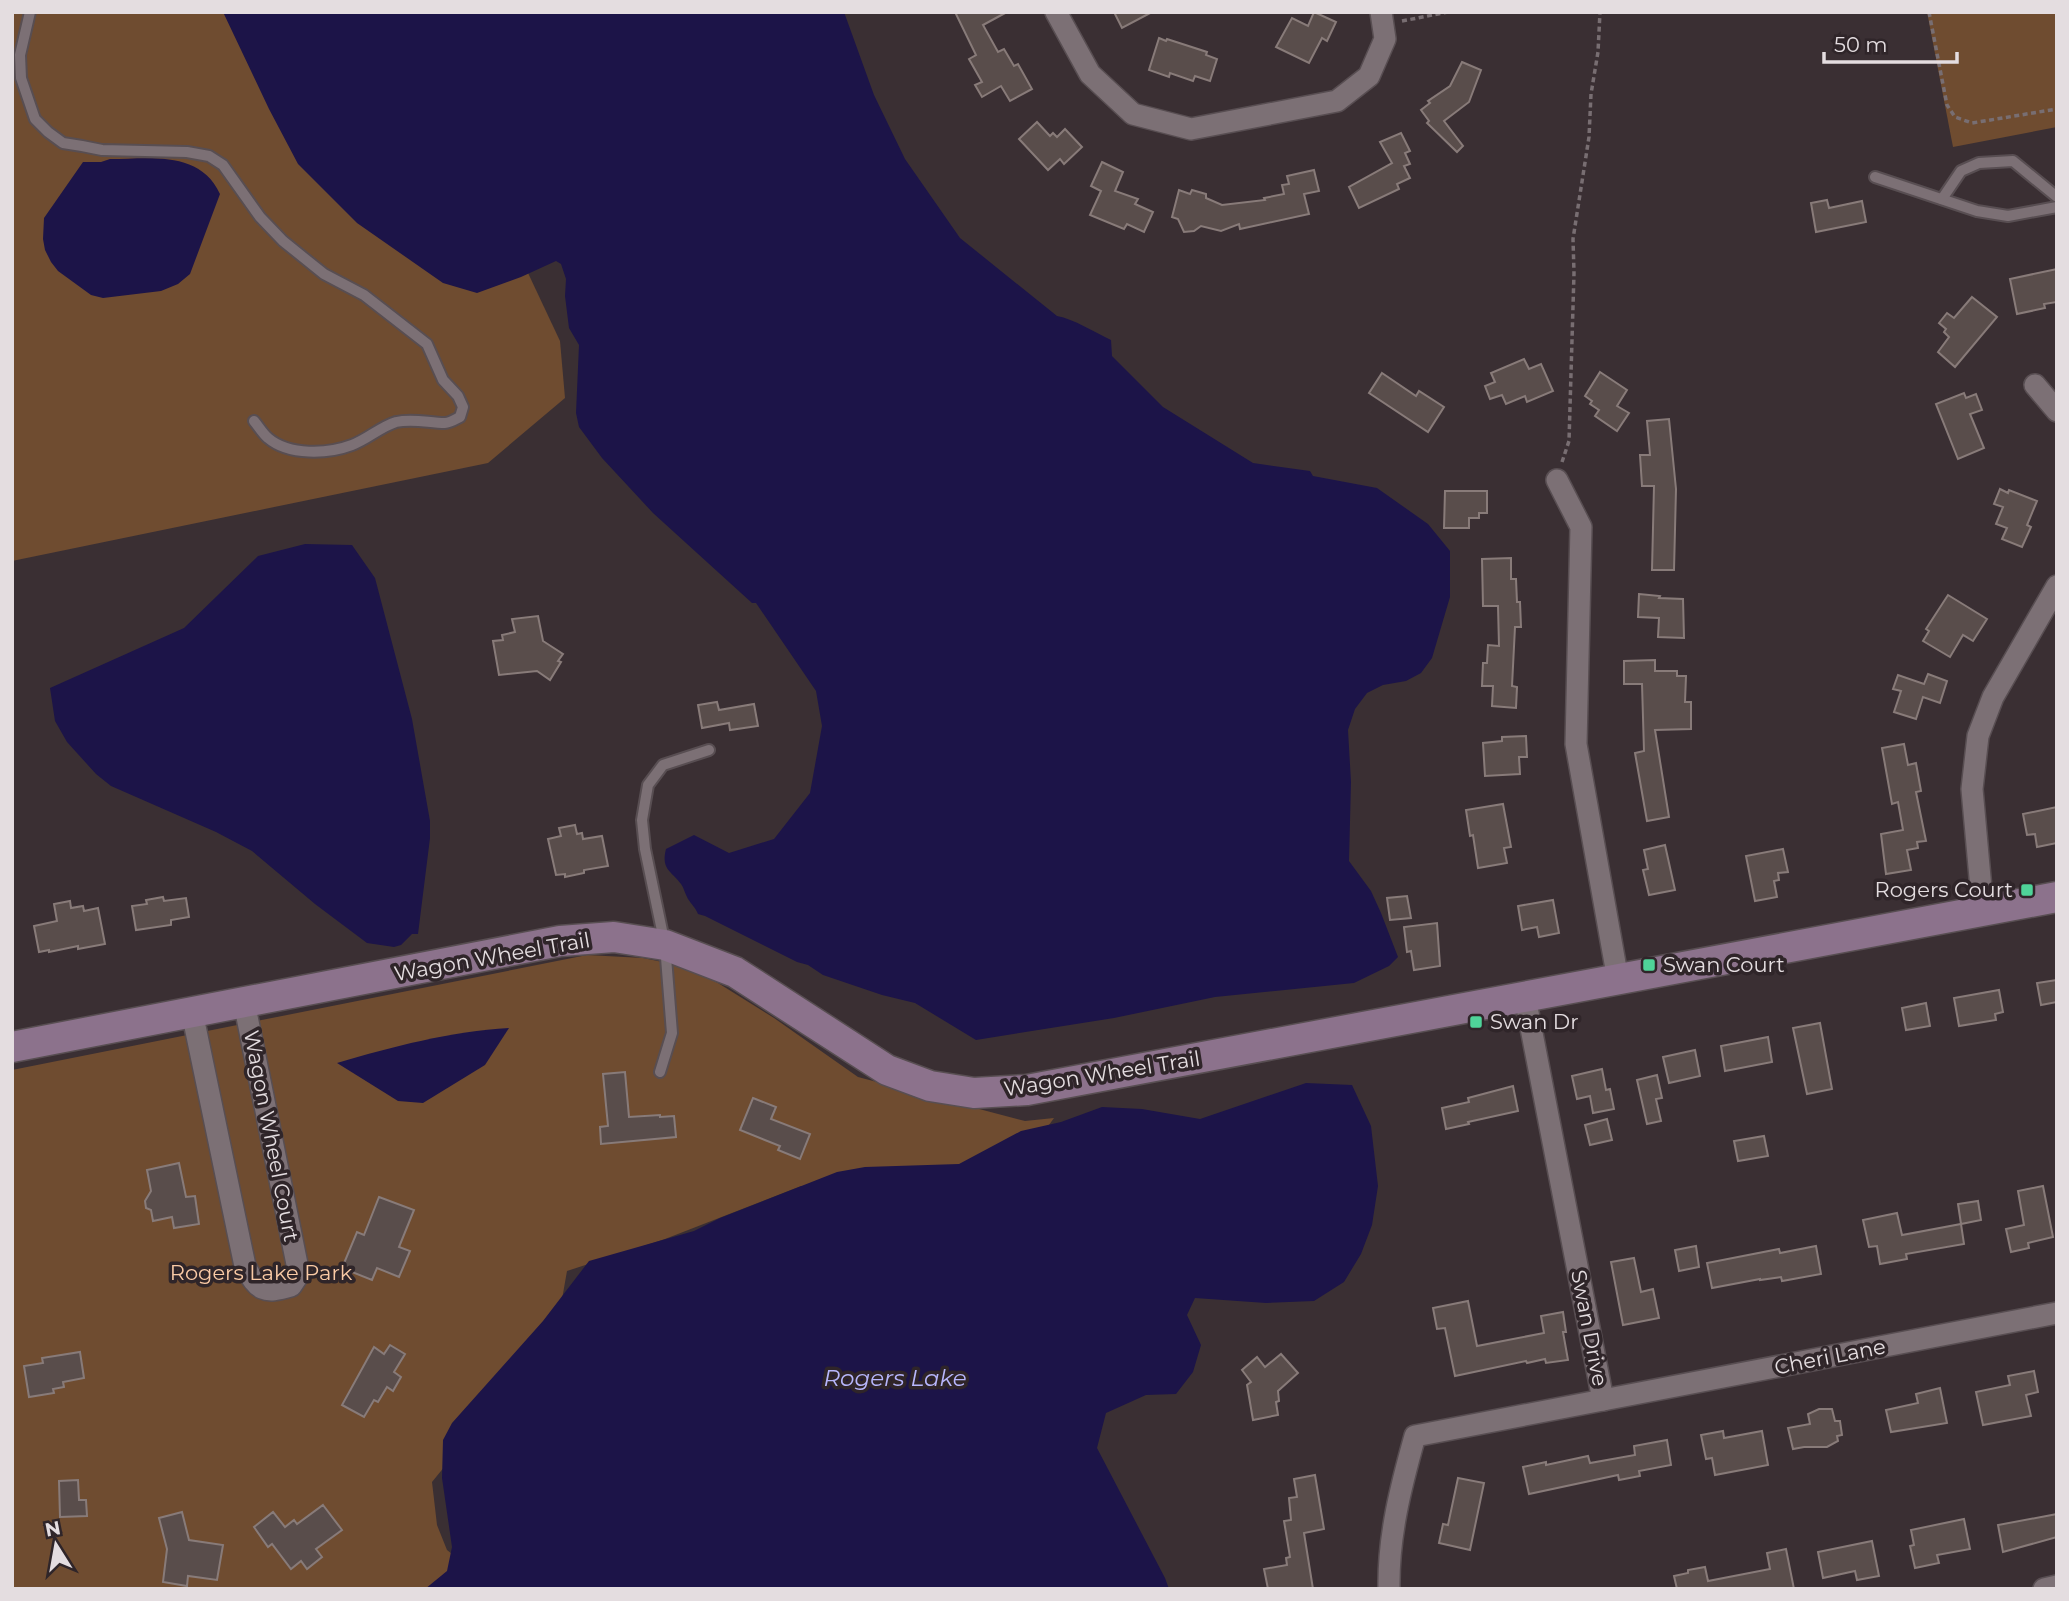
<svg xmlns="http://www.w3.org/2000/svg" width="2069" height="1601" font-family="Montserrat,sans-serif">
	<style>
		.green { fill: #6f4c30 }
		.water { fill: #1c1448 }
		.building { fill: #594d4b; stroke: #887b79; stroke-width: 2 }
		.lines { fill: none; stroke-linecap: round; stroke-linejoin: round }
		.lane-casing { stroke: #584e52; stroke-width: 14 }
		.street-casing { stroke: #584e52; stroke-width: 24 }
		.secondary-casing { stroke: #584e52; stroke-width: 33 }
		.path { stroke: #786e72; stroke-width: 3.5; stroke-dasharray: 5 3.5; stroke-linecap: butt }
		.lane { stroke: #7c7075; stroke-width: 10 }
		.street { stroke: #7c7075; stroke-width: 21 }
		.secondary { stroke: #8c728c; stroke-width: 30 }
		.poi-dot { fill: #4fd399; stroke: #2f2529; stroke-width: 2.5 }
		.labels { text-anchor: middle; stroke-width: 7; stroke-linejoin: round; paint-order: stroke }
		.poi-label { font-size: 21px; fill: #e4dde0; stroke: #2f2529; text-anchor: start }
		.street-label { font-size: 21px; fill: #e4dde0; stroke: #2f2529 }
		.park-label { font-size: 21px; fill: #facaa5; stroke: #2f2529 }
		.water-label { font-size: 23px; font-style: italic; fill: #b7b6fc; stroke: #2f2529 }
	</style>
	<rect width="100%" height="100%" fill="#3a2f33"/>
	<g class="green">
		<polygon points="12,12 274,12 520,256 560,341 565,398 488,463 12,561"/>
		<polygon points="1927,12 2057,12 2057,127 1953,147"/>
		<polygon points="587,955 643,958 687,967 718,983 774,1018 858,1077 1025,1121 1054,1118 1003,1189 801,1186 665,1239 567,1271 550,1367 454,1455 432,1482 437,1525 447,1550 476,1573 487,1589 12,1589 12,1070"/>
	</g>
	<g class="water">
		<path d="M223,12H844L874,95L905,159L960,238L1057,316C1074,319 1094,332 1111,340L1112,356L1163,407L1253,463L1310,471L1313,476L1377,488L1428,524L1450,551V597L1432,658L1421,673L1406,681L1383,685L1367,693L1355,709L1348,730L1351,782L1349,861L1371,891L1381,913L1398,957L1389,966L1354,983L1215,997L1114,1018L976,1040L915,1003L882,995L823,975L808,965L797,962L705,916L698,914C695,907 692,905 688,899C685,894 684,888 681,884C670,870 661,869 666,849L694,835L729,853L774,839L810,793L822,726L816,691L756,603H752L653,513L602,458L579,427L576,413L579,345L569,328L565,296L566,279L561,264L556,261L521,277L477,293L443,283L357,223L298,164L269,109Z"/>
		<path d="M110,159C150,159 200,150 220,194L190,274L178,284L161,291L103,298L91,295L58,271L51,262L45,250L43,239L44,218L83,162H101Z"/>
		<polygon points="305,544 352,545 375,578 412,719 430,821 430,838 418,934 412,934 401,945 394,947 367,943 315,904 252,851 216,832 111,786 96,774 67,742 55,721 50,688 184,628 258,556"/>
		<path d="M509,1028L485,1065L423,1103L398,1101L337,1063C391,1047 452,1031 509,1028Z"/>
		<polygon points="1306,1083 1352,1085 1371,1126 1378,1186 1372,1225 1361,1254 1344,1282 1314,1301 1266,1303 1195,1298 1187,1315 1201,1345 1193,1372 1176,1394 1146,1395 1106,1413 1097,1448 1165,1578 1169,1589 425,1589 447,1571 452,1547 442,1478 443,1440 452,1423 543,1321 589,1261 694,1231 720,1218 837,1172 865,1167 959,1164 1021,1131 1061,1122 1102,1107 1142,1109 1200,1119"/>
	</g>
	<g class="building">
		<polygon points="955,12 1007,12 983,25 998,52 1004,49 1014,66 1018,64 1032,89 1010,101 1001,86 982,97 975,85 982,82 969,59 976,55"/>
		<polygon points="1114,12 1152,12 1122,28"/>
		<polygon points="1314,12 1336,22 1327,41 1322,38 1309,63 1276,47 1292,18 1308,26"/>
		<polygon points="1159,38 1166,41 1167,39 1207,52 1206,55 1217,59 1210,81 1195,76 1193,81 1170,73 1169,77 1149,70"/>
		<polygon points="1462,62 1481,70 1469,102 1444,121 1463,146 1457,152 1427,123 1429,121 1421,110 1430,103 1428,101 1450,86"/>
		<polygon points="1037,122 1050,136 1053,133 1057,137 1065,129 1082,147 1064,164 1060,159 1048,170 1019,139"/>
		<polygon points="1401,133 1410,151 1405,153 1410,164 1404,166 1410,178 1397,184 1399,189 1359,208 1349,187 1392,163 1380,142"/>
		<polygon points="1102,162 1123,172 1115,191 1138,199 1135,204 1153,212 1144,232 1127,224 1124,229 1090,215 1101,191 1091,186"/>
		<polygon points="1314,170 1319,191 1304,194 1309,214 1240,229 1239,224 1221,231 1201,226 1194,231 1184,232 1178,219 1172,217 1179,190 1190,194 1192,190 1206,194 1206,198 1222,205 1265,200 1264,198 1284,194 1282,185 1289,184 1287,176"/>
		<polygon points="1827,200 1829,208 1862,201 1866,222 1816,232 1811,203"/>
		<polygon points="2057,269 2057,302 2044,304 2045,308 2017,314 2010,279"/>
		<polygon points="1972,297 1997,317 1955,367 1938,352 1949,337 1944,332 1946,329 1939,323 1947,313 1954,318"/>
		<polygon points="1524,359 1529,369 1541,364 1553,391 1527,402 1525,396 1506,404 1502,395 1490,399 1485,386 1495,382 1491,373"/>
		<polygon points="1600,372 1627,390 1617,406 1629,413 1617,431 1595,416 1599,410 1590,404 1592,401 1585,396"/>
		<polygon points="1382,373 1416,396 1419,391 1444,407 1428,432 1369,393"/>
		<polygon points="1964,393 1966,398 1976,394 1982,410 1970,414 1984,448 1958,459 1936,404"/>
		<polygon points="1669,419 1676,489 1674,570 1652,570 1654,486 1642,486 1640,455 1650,455 1647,421"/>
		<polygon points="2000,489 2008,493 2009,490 2037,501 2027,525 2031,527 2022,547 2002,539 2007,528 1996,524 2003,507 1994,504"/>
		<polygon points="1445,491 1487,491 1487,513 1479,513 1479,518 1469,518 1469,528 1444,528"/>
		<polygon points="1511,558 1511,579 1516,579 1517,602 1520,602 1521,627 1515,627 1512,686 1517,687 1516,708 1492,706 1493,686 1482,686 1483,663 1487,663 1488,645 1499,646 1498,606 1483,606 1482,559"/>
		<polygon points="1639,594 1660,596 1659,598 1683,599 1684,638 1658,637 1659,618 1638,617"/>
		<polygon points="1948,595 1987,619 1973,641 1963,635 1950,657 1923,641 1929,631 1926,629"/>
		<polygon points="538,616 543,641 563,654 558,661 561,662 550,680 537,671 499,675 493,641 503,640 502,635 515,632 512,619"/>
		<polygon points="1655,660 1655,671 1677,671 1677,676 1686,676 1685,702 1691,702 1691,729 1655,730 1669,817 1647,821 1635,753 1644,751 1642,684 1624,684 1624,661"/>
		<polygon points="1928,674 1947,681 1940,703 1923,697 1916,719 1894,712 1901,691 1893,689 1898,675 1924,684"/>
		<polygon points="717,702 719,710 754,704 758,726 730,730 729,723 702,728 698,705"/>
		<polygon points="1526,736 1527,757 1519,757 1520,774 1485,776 1483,743 1502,741 1502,737"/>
		<polygon points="1904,744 1908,765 1916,763 1921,791 1916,792 1926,841 1917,842 1918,848 1907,850 1911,870 1886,874 1881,834 1903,830 1898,802 1892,804 1882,748"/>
		<polygon points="1503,804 1511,847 1504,848 1507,863 1478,868 1473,835 1470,836 1466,810"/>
		<polygon points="2057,807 2057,843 2037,847 2035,834 2027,835 2023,814"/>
		<polygon points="575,825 577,834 582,833 583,839 602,836 608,866 584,870 584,873 565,877 565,874 556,875 548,839 561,836 559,828"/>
		<polygon points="1665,845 1675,890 1649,895 1643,870 1648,869 1644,850"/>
		<polygon points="1783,849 1788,872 1778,873 1779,880 1774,881 1777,897 1755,901 1746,856"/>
		<polygon points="1407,896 1411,918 1390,920 1387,898"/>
		<polygon points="163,897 164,901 186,898 189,917 171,920 171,925 136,930 132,906 147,904 146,900"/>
		<polygon points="1553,900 1559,933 1539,937 1537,927 1522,930 1518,906"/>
		<polygon points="70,901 71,908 83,906 84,911 98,908 105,944 78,949 78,946 49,952 49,950 39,952 34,926 57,921 54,904"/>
		<polygon points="1437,923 1440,966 1414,970 1411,951 1407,952 1404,927"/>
		<polygon points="2057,980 2057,1002 2041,1005 2037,983"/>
		<polygon points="1999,990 2003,1012 1995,1014 1996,1020 1959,1026 1954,998"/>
		<polygon points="1926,1003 1930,1026 1906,1030 1902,1008"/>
		<polygon points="1820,1023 1832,1089 1807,1094 1793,1028"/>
		<polygon points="1768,1037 1772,1062 1725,1071 1721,1046"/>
		<polygon points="1695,1050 1700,1076 1669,1083 1663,1057"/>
		<polygon points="1602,1069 1606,1090 1610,1089 1614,1109 1593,1113 1590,1096 1577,1099 1572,1076"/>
		<polygon points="625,1072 629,1117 660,1115 660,1117 674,1116 676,1137 601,1144 600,1127 608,1126 603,1074"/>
		<polygon points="1657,1075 1662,1098 1656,1099 1661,1121 1647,1124 1637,1080"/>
		<polygon points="1513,1086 1518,1111 1468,1122 1469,1124 1446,1129 1442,1108 1469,1102 1468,1098"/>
		<polygon points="753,1098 776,1107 771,1119 810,1134 800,1159 778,1150 780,1146 740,1130"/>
		<polygon points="1607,1119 1612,1140 1590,1145 1585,1125"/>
		<polygon points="1764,1136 1768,1156 1738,1161 1734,1141"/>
		<polygon points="179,1163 186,1197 195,1196 199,1224 174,1228 172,1217 153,1221 151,1210 146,1208 145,1201 151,1191 147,1170"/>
		<polygon points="2043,1186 2053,1237 2028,1243 2029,1248 2011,1252 2006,1229 2024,1225 2018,1191"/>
		<polygon points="379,1197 414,1210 399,1247 410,1251 399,1277 377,1268 372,1280 342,1268 357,1232 364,1235"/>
		<polygon points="1978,1201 1981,1220 1961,1224 1958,1204"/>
		<polygon points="1897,1213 1902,1235 1961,1224 1964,1244 1906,1254 1907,1259 1880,1264 1877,1246 1869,1247 1863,1220"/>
		<polygon points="1696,1246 1699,1267 1679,1271 1675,1250"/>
		<polygon points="1816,1246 1821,1274 1782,1281 1781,1277 1760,1280 1760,1279 1712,1288 1707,1263 1779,1249 1780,1253"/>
		<polygon points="1634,1258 1641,1292 1653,1289 1659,1318 1623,1325 1611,1262"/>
		<polygon points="1468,1301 1477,1346 1544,1333 1541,1316 1563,1312 1566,1332 1563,1332 1568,1360 1546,1363 1545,1359 1527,1363 1526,1361 1455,1376 1445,1328 1437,1329 1433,1308"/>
		<polygon points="390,1345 405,1354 394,1372 401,1377 393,1391 387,1387 378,1402 374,1400 364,1417 342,1405 374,1347 384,1354"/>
		<polygon points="80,1352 84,1378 63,1382 64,1387 53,1389 54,1393 29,1397 24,1366 43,1363 42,1358"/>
		<polygon points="1281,1354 1298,1373 1278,1391 1279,1401 1276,1402 1278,1415 1253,1420 1247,1385 1251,1382 1242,1370 1257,1357 1265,1367"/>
		<polygon points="2034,1371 2038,1392 2026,1395 2031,1416 1983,1425 1976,1392 2010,1385 2008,1376"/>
		<polygon points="1940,1388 1947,1423 1891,1432 1886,1410 1918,1403 1916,1394"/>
		<polygon points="1819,1409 1832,1409 1835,1421 1840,1421 1842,1435 1837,1436 1838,1441 1827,1447 1804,1447 1793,1449 1788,1428 1810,1424 1808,1414"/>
		<polygon points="1723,1431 1724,1438 1762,1431 1768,1465 1715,1475 1712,1458 1706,1459 1701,1435"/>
		<polygon points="1667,1440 1671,1465 1639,1471 1640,1476 1619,1480 1618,1475 1529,1494 1523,1467 1546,1462 1546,1465 1588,1456 1590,1463 1635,1455 1634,1446"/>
		<polygon points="1315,1475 1324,1529 1304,1533 1313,1589 1268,1589 1264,1569 1287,1565 1286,1558 1290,1557 1284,1521 1291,1520 1289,1498 1297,1497 1294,1479"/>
		<polygon points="1458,1478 1484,1483 1470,1550 1439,1543 1443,1524 1448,1525"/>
		<polygon points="78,1480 79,1500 86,1500 87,1516 60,1517 59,1481"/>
		<polygon points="323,1505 342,1530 316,1549 322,1557 307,1569 301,1561 291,1569 272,1544 268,1547 254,1527 273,1512 285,1527 294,1520 297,1524"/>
		<polygon points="182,1512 189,1540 223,1545 217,1580 188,1576 187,1586 163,1582 167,1549 159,1518"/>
		<polygon points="2057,1514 2057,1537 2003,1552 1998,1525"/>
		<polygon points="1964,1519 1970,1549 1937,1555 1939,1563 1915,1568 1910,1546 1914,1545 1911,1530"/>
		<polygon points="1872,1541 1879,1576 1857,1580 1855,1571 1823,1578 1818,1552"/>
		<polygon points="1786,1549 1794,1589 1677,1589 1674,1576 1688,1573 1688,1570 1705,1567 1708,1581 1770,1569 1767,1553"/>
	</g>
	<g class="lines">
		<defs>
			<g id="lane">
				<path d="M30,12L20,55L21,78L35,119L48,132L63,143L82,146L102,150L187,152L209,156L223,165L260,217L283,241L324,274L364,295L427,344L443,380L458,396L463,407L460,417C456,419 450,423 445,423C429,423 413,418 396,422C380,427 368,439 352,445C328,454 289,456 268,438C263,434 259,427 254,421"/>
				<polyline points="1875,177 1977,211 2008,216 2057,207"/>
				<polyline points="1942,199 1961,171 1979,163 2013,161 2057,197"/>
				<polyline points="660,1072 672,1033 665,945 645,849 642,820 648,785 663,765 709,750"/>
			</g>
			<g id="street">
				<polyline points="1056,12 1090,74 1133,114 1191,129 1337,101 1369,76 1385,39 1381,12"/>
				<polyline points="2035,385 2057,411"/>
				<polyline points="1557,480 1581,527 1576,744 1618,980"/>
				<polyline points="1983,911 1972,789 1978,736 1993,697 2057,586"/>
				<polyline points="1525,997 1603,1400"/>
				<path d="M192,1012L245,1266C258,1291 264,1294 291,1286L299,1274L244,1002"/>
				<path d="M1389,1589C1388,1536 1401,1486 1415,1436L2057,1313"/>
				<polyline points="2044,1589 2057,1586"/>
			</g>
			<polyline id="secondary" points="12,1047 560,941 614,937 665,945 735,972 887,1070 930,1086 974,1093 1027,1090 2057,897"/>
		</defs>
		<use href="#lane" class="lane-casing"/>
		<use href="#street" class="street-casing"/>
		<use href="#secondary" class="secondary-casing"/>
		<g class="path">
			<polyline points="1929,12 1947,105 1955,117 1972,123 2057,109"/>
			<polyline points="1402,21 1448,12"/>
			<polyline points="1562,462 1569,441 1574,273 1573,239 1589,137 1591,94 1598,52 1600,12"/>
		</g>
		<use href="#lane" class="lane"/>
		<use href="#street" class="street"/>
		<use href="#secondary" class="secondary"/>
	</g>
	<g class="poi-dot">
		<rect x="2020" y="883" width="14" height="14" rx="3.5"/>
		<rect x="1642" y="958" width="14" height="14" rx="3.5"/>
		<rect x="1469" y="1015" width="14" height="14" rx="3.5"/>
	</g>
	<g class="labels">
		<g class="poi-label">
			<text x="2013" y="897" text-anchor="end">Rogers Court</text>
			<text x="1663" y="972">Swan Court</text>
			<text x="1490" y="1029">Swan Dr</text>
		</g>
		<g class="street-label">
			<text transform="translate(492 957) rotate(-10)" y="7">Wagon Wheel Trail</text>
			<text transform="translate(1102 1074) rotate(-9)" y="7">Wagon Wheel Trail</text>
			<text transform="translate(271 1136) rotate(79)" y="7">Wagon Wheel Court</text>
			<text transform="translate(1589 1328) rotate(79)" y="7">Swan Drive</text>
			<text transform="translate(1830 1357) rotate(-11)" y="7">Cheri Lane</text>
		</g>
		<g class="park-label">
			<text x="261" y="1280">Rogers Lake Park</text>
		</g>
		<g class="water-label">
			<text x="895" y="1386">Rogers Lake</text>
		</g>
	</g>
	<rect width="2069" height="1601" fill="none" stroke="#e4dde0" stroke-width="28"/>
	<g transform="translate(56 1545) rotate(349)" stroke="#2f2529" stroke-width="5" paint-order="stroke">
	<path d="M0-5L12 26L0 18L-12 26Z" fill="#e4dde0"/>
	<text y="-10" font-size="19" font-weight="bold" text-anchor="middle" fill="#e4dde0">N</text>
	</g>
	<path d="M1824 52v10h133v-10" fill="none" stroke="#e4dde0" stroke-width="3.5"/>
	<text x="1834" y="52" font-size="21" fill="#e4dde0" stroke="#2f2529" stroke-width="5" paint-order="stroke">50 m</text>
</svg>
